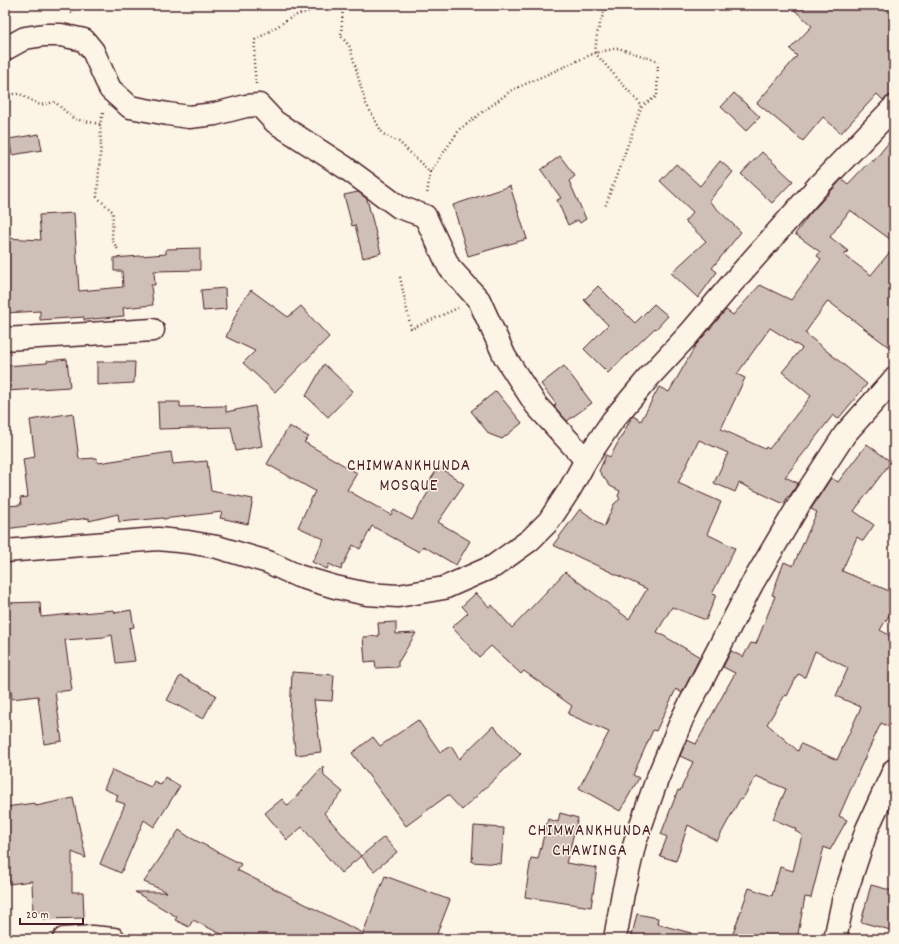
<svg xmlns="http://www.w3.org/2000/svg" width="899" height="944" font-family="Dekko,sans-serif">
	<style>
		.building { fill: #cfc0b7; stroke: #4a1f2b; fill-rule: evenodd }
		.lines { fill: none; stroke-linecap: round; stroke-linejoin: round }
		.minor-casing { stroke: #4a1f2b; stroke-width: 25 }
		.path { stroke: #4a1f2b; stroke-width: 2.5; stroke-dasharray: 1 3; stroke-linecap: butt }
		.minor { stroke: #fcf5e5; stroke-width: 22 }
		.labels { text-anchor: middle; stroke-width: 3; stroke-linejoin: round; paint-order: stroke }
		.quarter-label { font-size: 17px; letter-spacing: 1px; fill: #4a1f2b; stroke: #fcf5e5 }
	</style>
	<rect width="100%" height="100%" fill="#fcf5e5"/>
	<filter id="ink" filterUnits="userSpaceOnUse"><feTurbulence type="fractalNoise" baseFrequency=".025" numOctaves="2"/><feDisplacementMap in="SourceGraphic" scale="8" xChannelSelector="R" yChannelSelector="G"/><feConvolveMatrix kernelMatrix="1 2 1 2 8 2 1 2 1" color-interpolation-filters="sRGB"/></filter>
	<g filter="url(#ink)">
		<g class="building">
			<polygon points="789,5 894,5 894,95 890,95 883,100 877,94 841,133 823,117 803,141 757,103 797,56 790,49 812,26"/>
			<polygon points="734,93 760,117 746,131 721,107"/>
			<polygon points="39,134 42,150 12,155 9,139"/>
			<path d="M894,136V242L850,210L830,237L848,251L844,255L871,275L894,247V351L828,301L805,333L867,384L838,419L833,415L785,477L798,483L789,497L788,496L784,504L739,483L735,492L714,483L728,453L699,440L678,483L721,502L707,534L735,548L712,594L716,595L706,620L672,607L657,632L700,657L682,693L676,689L656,731L653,730L633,775L639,778L620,811L579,788L609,732L568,714L572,706L524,671L521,674L491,646L479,657L452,627L468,613L462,606L476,593L489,607L492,605L512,628L565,572L629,619L647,589L553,545L580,509L604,527L614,504L620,499L618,496L620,491L610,486L599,471L606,455L610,457L632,417L633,416L641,421L659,387L669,392L696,345L726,310L733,315L760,285L791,300L821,259L817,256L820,252L795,234L809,215L842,179L848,184L871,160L873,162ZM770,328L802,348L782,372L811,396L769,449L766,447L765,449L721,429L745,378L737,374Z"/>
			<polygon points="762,152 793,181 772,203 741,174"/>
			<polygon points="560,156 575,176 569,181 586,219 580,223 578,220 568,225 557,200 561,198 541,170"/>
			<polygon points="720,161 733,172 709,201 741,232 712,268 717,272 698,298 671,273 706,241 685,221 693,212 660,181 676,164 700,186"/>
			<polygon points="510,186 527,239 468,256 453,205"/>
			<polygon points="358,192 367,199 381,253 363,258 355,225 352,226 344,195"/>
			<polygon points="74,213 79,291 123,287 122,271 114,271 114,258 166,254 166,249 200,248 200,270 154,271 155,285 151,285 153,305 123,308 124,316 84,320 84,317 40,320 40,311 5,313 5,238 41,240 39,215"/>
			<polygon points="598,286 635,323 654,304 668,316 656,329 655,328 608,373 584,349 608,325 584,300"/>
			<polygon points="225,288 226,309 203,311 201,290"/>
			<polygon points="251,290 288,317 301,306 329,337 275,392 243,363 255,351 226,337 241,303"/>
			<polygon points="67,359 70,387 6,391 5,366 47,363 47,361"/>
			<polygon points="97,362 135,362 134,383 97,385"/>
			<polygon points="324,364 353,391 328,417 306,396"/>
			<polygon points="564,366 592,403 567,421 554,406 556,404 541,384"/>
			<polygon points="496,391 522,423 502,439 489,434 471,411"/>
			<polygon points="158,402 180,402 180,407 226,406 226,412 255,406 262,446 236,451 231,427 159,429"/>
			<polygon points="73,413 79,459 97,458 98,463 171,452 173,464 207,461 211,491 253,499 248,524 220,518 222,512 163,519 163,518 119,522 118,514 89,521 89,518 5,529 5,506 21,505 20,498 28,497 23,459 35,457 30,420"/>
			<polygon points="289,426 309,437 304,442 357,473 347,490 391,515 394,510 412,520 430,489 426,486 439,467 464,484 438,522 470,541 456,565 423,546 419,552 372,526 360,549 353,545 343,565 342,565 341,570 329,564 327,569 312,562 324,539 298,527 315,491 267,464"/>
			<path d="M867,444L891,462L854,511L874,525L863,541L857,537L842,571L894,593V607L880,630L894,638V729L881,723L861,766L839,816L847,820L830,850L824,847L811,898L805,897L797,939H731L749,888L772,896L780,867L793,871L802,835L795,831L796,829L773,819L786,789L756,776L742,800L740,799L717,841L688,825L676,861L660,856L667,837L661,834L678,790L680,791L693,762L680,756L687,740L696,744L735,673L723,667L731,651L743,657L751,643L756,644L775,596L772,595L784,562L793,566L817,512L811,509L831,478L838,482ZM815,651L848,668L836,696L861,707L837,760L801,744L798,751L767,724L785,695L787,696L798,674L805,677Z"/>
			<polygon points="40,602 41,617 114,610 115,613 131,610 134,627 129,628 135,661 116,663 112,635 104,637 65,640 72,690 55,692 62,741 44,744 38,696 12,699 11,690 5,691 5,603"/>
			<polygon points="396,622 396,634 416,633 399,661 398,661 398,667 376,668 375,661 365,662 363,637 379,636 378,623"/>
			<polygon points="292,672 334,675 332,701 314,700 321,752 296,755 290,715"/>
			<polygon points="180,676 216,695 203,719 167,700"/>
			<polygon points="418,720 440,752 451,746 459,759 493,726 521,754 462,810 448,795 406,826 352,753 373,737 380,746"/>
			<polygon points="323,766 324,776 343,792 324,813 361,856 341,873 302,827 287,840 265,813 282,799 288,806"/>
			<polygon points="112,770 151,787 154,781 161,785 165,777 180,786 154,827 144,820 121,873 100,864 125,804 116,801 118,795 104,789"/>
			<polygon points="73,798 86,858 72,852 72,892 83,892 84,918 44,919 44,912 33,912 32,881 9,884 5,852 5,807 35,803 36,806"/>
			<polygon points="560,813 578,818 566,863 597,868 591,907 525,897 531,858 538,859 548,819 558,822"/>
			<polygon points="474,826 504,828 501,864 472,862"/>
			<polygon points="179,830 189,837 241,864 237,870 363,933 385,876 450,900 435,939 231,939 193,920 189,927 175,920 177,917 135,892 167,892 144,882"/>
			<polygon points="384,837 397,852 374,871 361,856"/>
			<polygon points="871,885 894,891 894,931 861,922"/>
			<polygon points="637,914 658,918 657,924 691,933 690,939 631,939"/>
		</g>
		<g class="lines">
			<defs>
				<g id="minor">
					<polyline points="5,49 25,38 44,35 61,35 84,40 93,51 110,89 130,107 168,114 189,117 215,114 246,106 259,105 275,122 346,168 399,207 425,216 449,267 479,300 505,357 536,405 586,460"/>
					<polyline points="5,339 153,330"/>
					<polyline points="5,551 158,539 188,542 217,547 268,562 298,576 335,587 367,594 398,596 444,588 494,566 530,540 549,521 570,489 586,460 613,420 650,376 690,333 733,282 818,186 894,107"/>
					<polyline points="64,939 92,937 114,939"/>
					<polyline points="615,939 623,893 635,842 656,782 683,717 752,584 800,503 845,434 894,379"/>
					<polyline points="835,939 843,901 867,829 894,770"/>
				</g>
			</defs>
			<use href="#minor" class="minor-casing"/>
			<g class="path">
				<polyline points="69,5 73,16"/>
				<polyline points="343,5 341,36 350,47 365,102 383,134 399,142 430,172 427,195"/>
				<polyline points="606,5 597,34 595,53 618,48 658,61 657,96 642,106"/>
				<polyline points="256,84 254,63 255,40 294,16 327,5"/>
				<polyline points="5,94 20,94 40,105 55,102 74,119 100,124"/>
				<polyline points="103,113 100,124 101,143 97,197 113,212 112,240 119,251"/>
				<polyline points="430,172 460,129 512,90 595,53 642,106 605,207"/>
				<polyline points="400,277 411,329 458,308"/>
			</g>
			<use href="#minor" class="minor"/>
		</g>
	</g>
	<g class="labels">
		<g class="quarter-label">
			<text x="409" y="470">CHIMWANKHUNDA<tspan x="409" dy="20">MOSQUE</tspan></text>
			<text x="590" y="835">CHIMWANKHUNDA<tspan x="590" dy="20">CHAWINGA</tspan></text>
		</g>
	</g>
	<rect width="899" height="944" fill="none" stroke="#fcf5e5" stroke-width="20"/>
	<rect x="10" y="10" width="879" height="924" fill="none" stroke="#4a1f2b" stroke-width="1.5" filter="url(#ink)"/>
	<path d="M20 918v6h63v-6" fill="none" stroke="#4a1f2b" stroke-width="2"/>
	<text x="26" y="918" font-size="12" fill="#4a1f2b" stroke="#fcf5e5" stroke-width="3" paint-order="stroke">20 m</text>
</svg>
